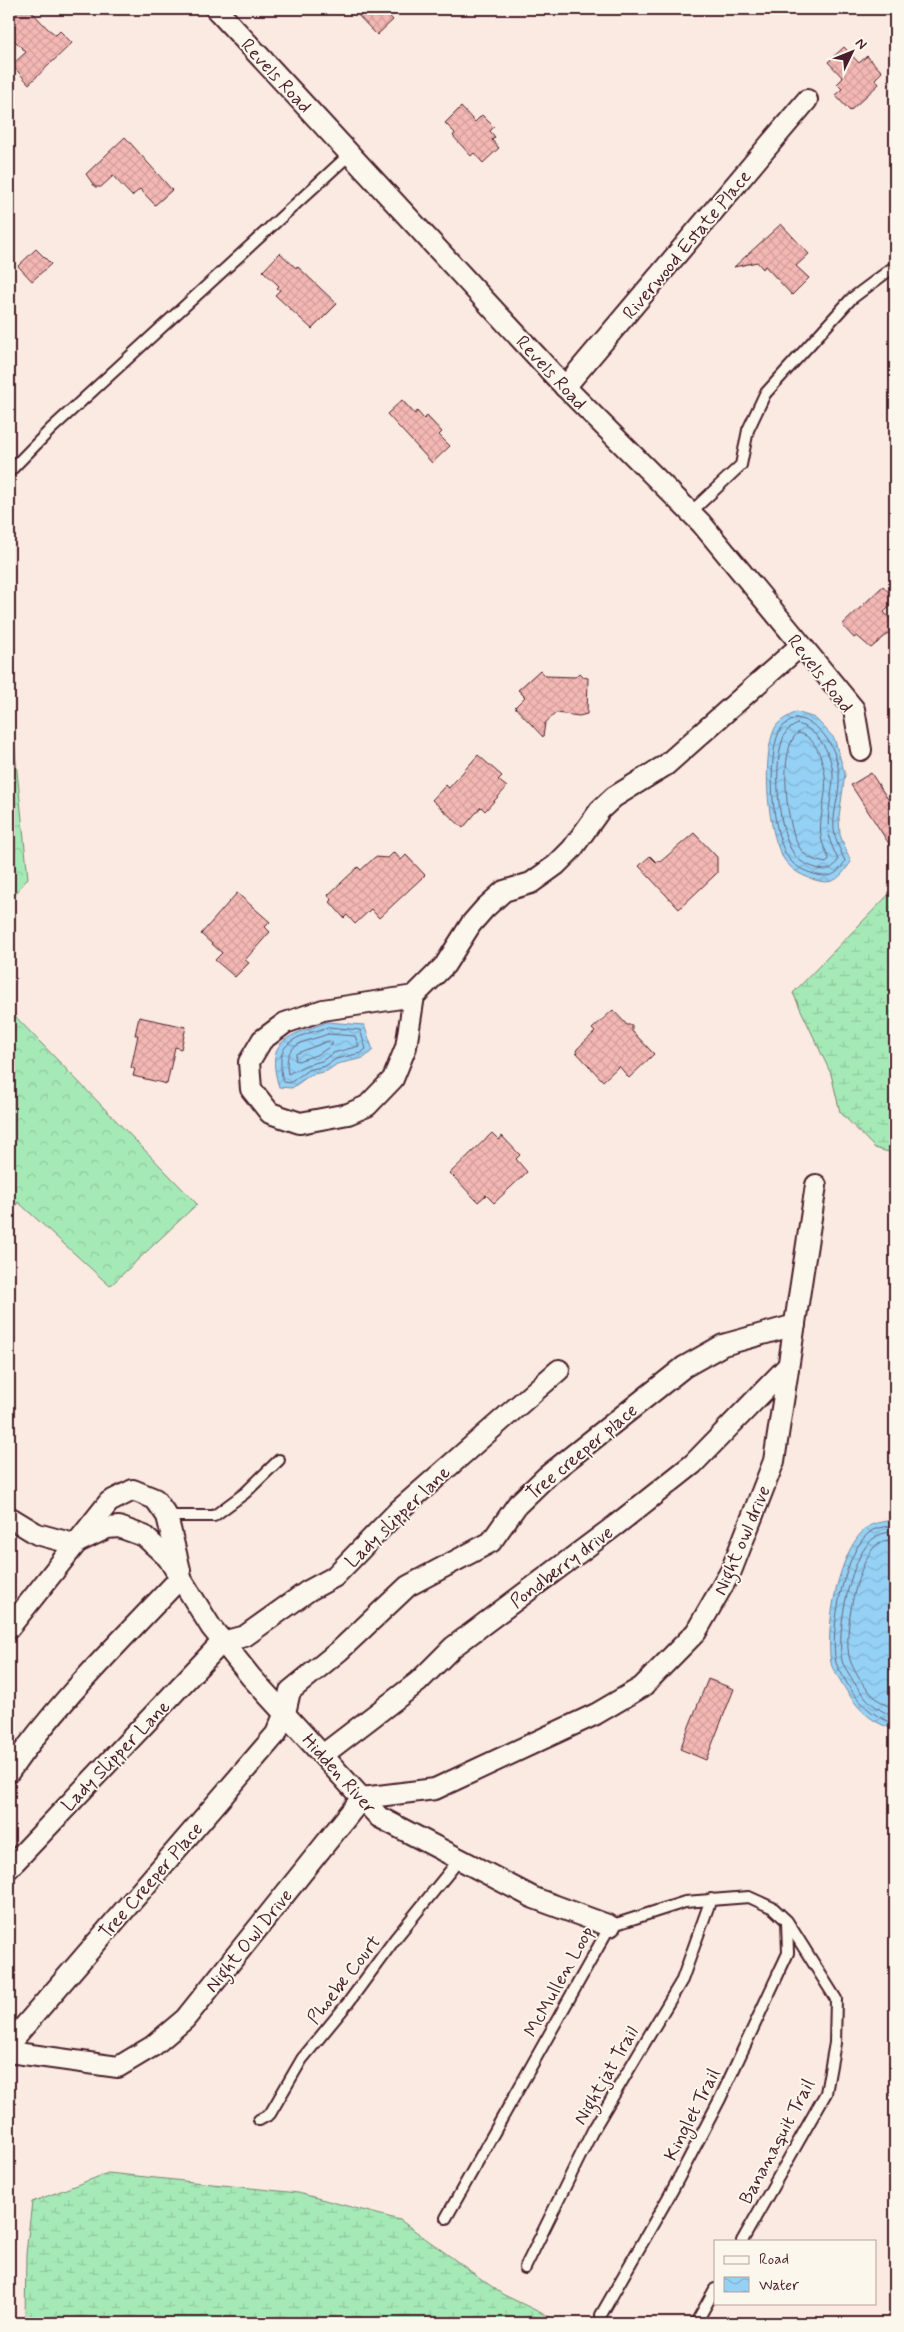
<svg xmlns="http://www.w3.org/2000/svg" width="904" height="2332" font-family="Mynerve,sans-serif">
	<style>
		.forest { fill: url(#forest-crowns); stroke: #788470 }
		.wetland { fill: url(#wetland-marsh); stroke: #788470 }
		.water { fill: url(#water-waves); stroke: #768aa4 }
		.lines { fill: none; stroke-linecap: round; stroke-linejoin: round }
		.shore { stroke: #68667c; stroke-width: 1 }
		.building { fill: url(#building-cross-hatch); stroke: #4a1f2b }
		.service-casing { stroke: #4a1f2b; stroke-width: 14 }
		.minor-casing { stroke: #4a1f2b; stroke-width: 24 }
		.service { stroke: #fbf7ec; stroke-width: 10 }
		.minor { stroke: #fbf7ec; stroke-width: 20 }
		.labels { text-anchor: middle; stroke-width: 4; stroke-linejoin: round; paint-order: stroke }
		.street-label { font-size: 19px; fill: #4a1f2b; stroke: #fbf7ec }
	</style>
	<defs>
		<pattern id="forest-crowns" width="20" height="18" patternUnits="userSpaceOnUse" patternTransform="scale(1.25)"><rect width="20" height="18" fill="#a5eab6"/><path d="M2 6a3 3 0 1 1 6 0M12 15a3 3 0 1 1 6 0" fill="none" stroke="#90c89d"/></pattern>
		<pattern id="wetland-marsh" width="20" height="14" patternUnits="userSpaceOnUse" patternTransform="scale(1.25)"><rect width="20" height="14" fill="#a5eab6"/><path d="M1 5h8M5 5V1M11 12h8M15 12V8" fill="none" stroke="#90c89d"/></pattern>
		<pattern id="water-waves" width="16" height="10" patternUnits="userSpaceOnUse" patternTransform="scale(1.25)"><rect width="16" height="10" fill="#94d1f5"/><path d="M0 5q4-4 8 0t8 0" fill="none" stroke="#81b3d2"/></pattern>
		<pattern id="building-cross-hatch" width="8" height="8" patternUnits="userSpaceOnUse" patternTransform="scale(1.25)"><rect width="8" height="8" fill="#f4b8b4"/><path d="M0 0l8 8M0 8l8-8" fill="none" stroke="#d39e9b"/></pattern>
	</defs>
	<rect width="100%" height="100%" fill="#faeae1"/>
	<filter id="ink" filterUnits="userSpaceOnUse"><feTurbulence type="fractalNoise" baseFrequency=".02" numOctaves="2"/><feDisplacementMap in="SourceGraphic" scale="10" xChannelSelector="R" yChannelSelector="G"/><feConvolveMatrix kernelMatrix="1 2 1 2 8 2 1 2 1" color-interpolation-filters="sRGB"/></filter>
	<g filter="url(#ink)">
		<g class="forest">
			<polygon points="9,693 28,878 9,902"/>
			<polygon points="9,1010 197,1204 110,1286 18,1202 9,1222"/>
		</g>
		<g class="wetland">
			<polygon points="895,888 895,1154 875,1148 840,1112 831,1074 793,993"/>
			<polygon points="108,2173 298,2193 400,2220 502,2294 562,2323 25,2323 26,2254 32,2202"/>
		</g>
		<g class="water">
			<path d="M796,712L815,718L834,738L845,774L839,817L840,835L851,862C840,877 835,886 815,880C803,876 794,872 786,862C767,839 761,755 775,728C779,720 788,717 796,712Z"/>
			<path d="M327,1022L364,1025L373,1050L364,1058L337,1064L327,1071L310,1075L292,1088L279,1087C264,1038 288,1037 327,1022Z"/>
			<path d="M887,1521H895V1729C868,1723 853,1703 840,1680C837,1675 832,1669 831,1663C825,1628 838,1547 869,1526C874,1523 882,1522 887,1521Z"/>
		</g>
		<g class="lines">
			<g class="shore">
				<path d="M796,718C822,722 837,749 839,774C841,795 830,815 835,836C837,845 842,853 845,861C837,875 830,879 814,874C804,871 796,867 789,859C771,835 767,759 779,732C782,725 789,722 796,718Z"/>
				<path d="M797,724C818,728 834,757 833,778C832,797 826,816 829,835C830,844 835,852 838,860C832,870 827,872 816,868C807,865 799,862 794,854C777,831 772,759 785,734C787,729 793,727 797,724Z"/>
				<path d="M798,733C815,735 823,760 825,775C828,795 818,816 821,837C822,845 827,852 829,859L826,863C816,861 808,859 802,851C786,834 777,746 798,733Z"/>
				<path d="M328,1027L360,1030L366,1049L361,1053L336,1059L325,1066L308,1070L290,1083L284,1082C281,1076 281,1069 281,1062C280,1038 308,1034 328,1027Z"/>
				<path d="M328,1034L355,1036L359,1046L333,1053L322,1061L306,1065L288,1074C282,1042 304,1043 328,1034Z"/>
				<polygon points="329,1041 332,1042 332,1045 319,1054 298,1061 295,1060 296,1054"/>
				<path d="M895,1526C888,1526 879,1527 873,1530C844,1546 829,1633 836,1663C838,1668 842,1674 845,1680C857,1701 871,1716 895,1724"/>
				<path d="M895,1532C889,1532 882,1533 877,1536C850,1550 836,1633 842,1661C843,1665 847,1670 849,1674C861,1695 873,1709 895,1717"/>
				<path d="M895,1540C891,1540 885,1540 880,1542C857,1556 842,1636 850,1660C858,1681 874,1702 895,1709"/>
			</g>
		</g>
		<g class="building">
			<polygon points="9,9 29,9 48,29 56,35 60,31 72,43 29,84 12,65 26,52 9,35"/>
			<polygon points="352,9 383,9 393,20 377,35"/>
			<polygon points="844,47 859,63 867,56 882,72 875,79 879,84 850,111 835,95 842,89 837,84 843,78 828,62"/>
			<polygon points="461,107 475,122 482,115 494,127 490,131 495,137 492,140 499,148 483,163 474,153 471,156 453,136 455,133 445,123"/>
			<polygon points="125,137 172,190 155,205 140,189 132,196 113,176 101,187 95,187 86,174"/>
			<polygon points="781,224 809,254 796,266 809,278 792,295 765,266 763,269 757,262 734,267"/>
			<polygon points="36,249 51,264 32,281 18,266"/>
			<polygon points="280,253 296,268 297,266 337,304 312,329 275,295 280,290 277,288 279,286 263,271"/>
			<polygon points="402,400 415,414 417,411 424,419 427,416 442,432 439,435 450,446 432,463 387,414"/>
			<polygon points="883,586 895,599 895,602 884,612 895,624 895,628 871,648 857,636 854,638 842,625"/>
			<polygon points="540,670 546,676 575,677 579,673 583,677 588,678 587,714 579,716 556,713 545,723 543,737 515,707 525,697 518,690"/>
			<polygon points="478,755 502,776 498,780 507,787 485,811 481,807 463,828 432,800 446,785 449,788"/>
			<polygon points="871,773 895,810 895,853 851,785"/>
			<polygon points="694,833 717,857 717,873 679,909 639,866 650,856 656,862 658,860 660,862"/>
			<polygon points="394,852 401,860 406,855 425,875 379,918 371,909 355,924 347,915 344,918 330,902 332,900 328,895 358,867 361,870 375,857 388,858"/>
			<polygon points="237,893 270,922 265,927 270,932 245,960 249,963 235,977 215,960 222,953 201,934"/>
			<polygon points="613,1010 627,1025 632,1025 632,1031 654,1054 629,1078 619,1066 603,1081 576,1052 577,1049 595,1032 592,1029"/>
			<polygon points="139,1017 186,1027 181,1049 175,1047 167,1084 133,1076 135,1069 131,1068 138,1035 135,1035"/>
			<polygon points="492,1133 499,1140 502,1136 520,1155 516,1159 527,1172 494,1203 486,1195 478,1202 450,1173"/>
			<polygon points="708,1679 734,1689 706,1760 680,1749"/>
		</g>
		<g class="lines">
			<defs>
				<g id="service">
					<polyline points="9,472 51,429 350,154"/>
					<polyline points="691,512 741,465 748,430 765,394 851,299 895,266"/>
					<polyline points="167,1516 214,1516 245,1493 279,1460"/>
					<polyline points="259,2120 270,2114 302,2059 348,2003 395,1939 459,1860"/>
					<polyline points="446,2218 610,1926 685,1902 749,1897 773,1908 787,1921 836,1999 835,2043 826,2093 742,2241"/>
					<polyline points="525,2268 593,2130 682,1980 711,1899"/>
					<polyline points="601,2315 673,2189 720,2099 788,1953 787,1922"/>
					<polyline points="696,2323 715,2289"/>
				</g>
				<g id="minor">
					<polyline points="216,9 565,387 701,523 854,709 861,750"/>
					<polyline points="565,387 807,100"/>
					<polyline points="414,996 406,1047 393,1079 367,1106 348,1114 300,1123 270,1113 251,1089 249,1062 262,1040 285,1023 323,1010 414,996 445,965 471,924 485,908 504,891 531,883 556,865 572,849 600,810 614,797 666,765 800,646"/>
					<polyline points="9,1517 37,1534 74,1544"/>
					<polyline points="74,1544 107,1528 119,1527 144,1536 168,1558 211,1627 251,1677 379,1817 534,1898 610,1926"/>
					<polyline points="9,1628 109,1502 133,1490 155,1499 167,1516 180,1570"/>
					<polyline points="324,1754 418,1682 453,1647 616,1525 693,1464 788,1366"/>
					<path d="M9,1772C58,1701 122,1640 181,1577"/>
					<polyline points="9,1868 222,1642 245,1636 308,1591 334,1577 399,1510 559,1370"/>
					<polyline points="9,2044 276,1734 285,1713 290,1691 339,1651 408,1586 491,1542 517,1505 547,1476 684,1367 723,1345 795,1325"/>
					<polyline points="9,2052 118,2067 153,2046 185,2019 362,1798 435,1789 596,1714 642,1687 696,1632 731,1571 774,1461 816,1185"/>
				</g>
			</defs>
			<use href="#service" class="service-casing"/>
			<use href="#minor" class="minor-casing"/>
			<use href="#service" class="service"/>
			<use href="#minor" class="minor"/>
		</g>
	</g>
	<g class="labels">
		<g class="street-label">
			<text transform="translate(277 75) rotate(47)" y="7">Revels Road</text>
			<text transform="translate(686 244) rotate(-50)" y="7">Riverwood Estate Place</text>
			<text transform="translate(552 372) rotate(47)" y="7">Revels Road</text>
			<text transform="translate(821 673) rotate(52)" y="7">Revels Road</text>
			<text transform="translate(581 1451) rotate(-40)" y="7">Tree creeper place</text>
			<text transform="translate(397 1516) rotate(-44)" y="7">Lady slipper lane</text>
			<text transform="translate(741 1540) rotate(-67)" y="7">Night owl drive</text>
			<text transform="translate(561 1566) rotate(-37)" y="7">Pondberry drive</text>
			<text transform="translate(115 1755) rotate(-46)" y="7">Lady Slipper Lane</text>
			<text transform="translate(340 1773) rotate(48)" y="7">Hidden River</text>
			<text transform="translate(150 1880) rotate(-49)" y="7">Tree Creeper Place</text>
			<text transform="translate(248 1940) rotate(-51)" y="7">Night Owl Drive</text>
			<text transform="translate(343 1979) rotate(-52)" y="7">Phoebe Court</text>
			<text transform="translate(558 1981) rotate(-61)" y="7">McMullen Loop</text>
			<text transform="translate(605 2075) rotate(-60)" y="7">Nightjat Trail</text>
			<text transform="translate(691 2114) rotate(-63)" y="7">Kinglet Trail</text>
			<text transform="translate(776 2141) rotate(-62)" y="7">Bananaquit Trail</text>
		</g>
	</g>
	<rect width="904" height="2332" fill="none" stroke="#fbf7ec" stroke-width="30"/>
	<rect x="15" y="15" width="874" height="2302" fill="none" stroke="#4a1f2b" stroke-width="2" filter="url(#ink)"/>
	<rect x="714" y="2240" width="162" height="65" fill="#fbf7ec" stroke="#b4a19f"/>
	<rect x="724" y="2256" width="25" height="8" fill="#fbf7ec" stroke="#b4a19f"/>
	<text x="759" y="2264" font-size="15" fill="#4a1f2b">Road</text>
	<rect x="724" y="2277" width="25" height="15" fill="url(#water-waves)" stroke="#b4a19f"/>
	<text x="759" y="2290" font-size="15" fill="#4a1f2b">Water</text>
	<g transform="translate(852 52) rotate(47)" stroke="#fbf7ec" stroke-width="4" paint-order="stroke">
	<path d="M0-4L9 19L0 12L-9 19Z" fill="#4a1f2b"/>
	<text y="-8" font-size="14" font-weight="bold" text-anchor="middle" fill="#4a1f2b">N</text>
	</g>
</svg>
